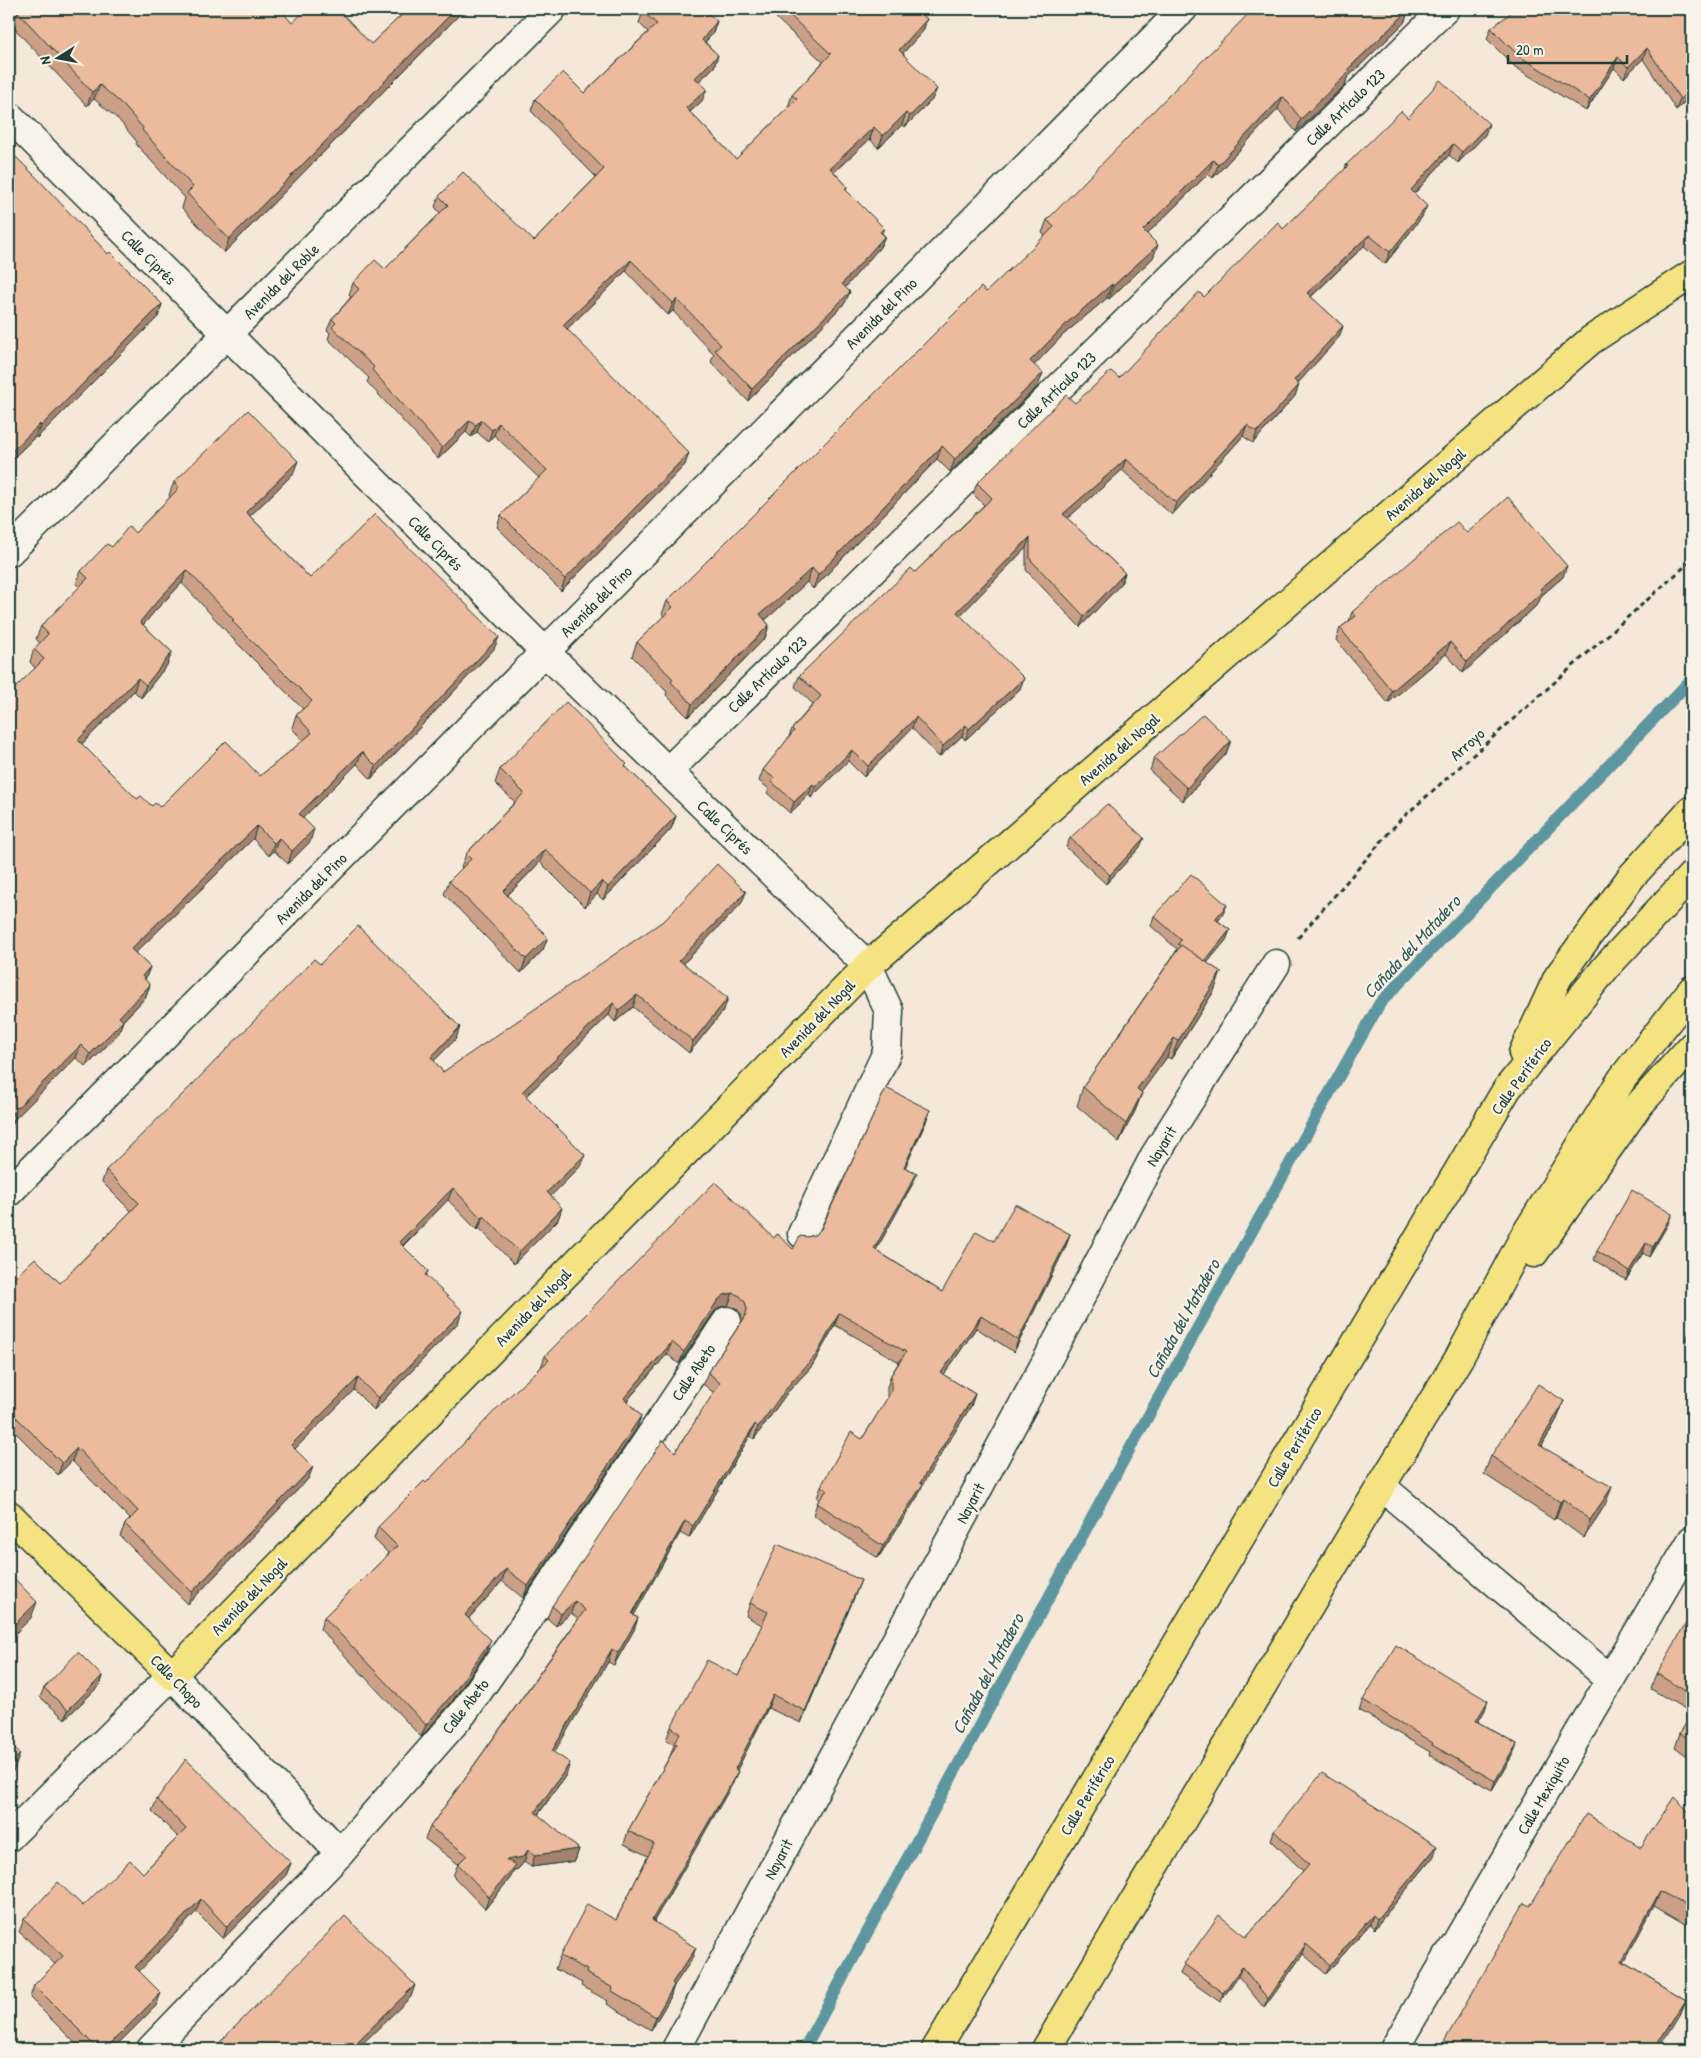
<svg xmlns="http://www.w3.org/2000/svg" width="1701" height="2058" font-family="'Patrick Hand',sans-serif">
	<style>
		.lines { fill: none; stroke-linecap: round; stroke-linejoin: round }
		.stream { stroke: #5d969f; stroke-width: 12 }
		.minor-casing { stroke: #1f3d34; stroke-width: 31 }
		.major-casing { stroke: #1f3d34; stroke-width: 31 }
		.highway-casing { stroke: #1f3d34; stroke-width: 31 }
		.path { stroke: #1f3d34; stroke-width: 3; stroke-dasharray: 5 4; stroke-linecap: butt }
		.minor { stroke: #f7f3e8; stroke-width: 28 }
		.major { stroke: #f5e382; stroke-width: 28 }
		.highway { stroke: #f5e382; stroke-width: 28 }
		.wall { fill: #cba087; stroke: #1f3d34; fill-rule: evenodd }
		.shaded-wall { fill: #a5826e; stroke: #1f3d34 }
		.building { fill: #ecba9d; stroke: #1f3d34; fill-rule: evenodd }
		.labels { text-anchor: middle; stroke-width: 4.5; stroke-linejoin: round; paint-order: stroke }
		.street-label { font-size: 16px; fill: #1f3d34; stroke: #f7f3e8 }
		.water-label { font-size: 18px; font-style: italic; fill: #345b58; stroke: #f7f3e8 }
	</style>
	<rect width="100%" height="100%" fill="#f5e8d9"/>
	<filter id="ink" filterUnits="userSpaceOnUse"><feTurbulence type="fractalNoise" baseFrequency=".02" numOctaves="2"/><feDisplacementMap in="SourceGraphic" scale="10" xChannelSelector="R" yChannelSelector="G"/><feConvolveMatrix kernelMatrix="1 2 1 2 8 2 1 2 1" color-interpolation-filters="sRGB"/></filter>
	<g filter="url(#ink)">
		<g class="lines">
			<polyline class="stream" points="804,2049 1118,1470 1380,1003 1692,679"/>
			<defs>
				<g id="minor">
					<polyline points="9,116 545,652 868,966 889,1011 887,1052 802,1234"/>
					<polyline points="9,552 552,9"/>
					<polyline points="667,772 1445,9"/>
					<polyline points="9,1192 1183,9"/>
					<polyline points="1381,1486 1610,1679"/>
					<polyline points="9,1837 172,1675 340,1853"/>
					<polyline points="151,2049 340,1853 463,1713 521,1630 727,1321"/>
					<polyline points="676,2049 1073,1312 1155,1155 1276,964"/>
					<polyline points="1394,2049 1692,1540"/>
				</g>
				<polyline id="major" points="9,1515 172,1675 868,966 1591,340 1692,274"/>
				<g id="highway">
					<polyline points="1523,1053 1558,977 1632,876 1692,810"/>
					<polyline points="1534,1253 1638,1106 1692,1046"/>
					<polyline points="936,2049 1507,1089 1607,966 1692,875"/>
					<polyline points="1046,2049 1381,1486 1459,1358 1524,1237 1622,1079 1692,990"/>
				</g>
			</defs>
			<use href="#minor" class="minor-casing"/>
			<use href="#major" class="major-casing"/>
			<use href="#highway" class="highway-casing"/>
			<polyline class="path" points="1298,938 1400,820 1692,560"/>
			<use href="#minor" class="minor"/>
			<use href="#major" class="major"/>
			<use href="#highway" class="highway"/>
		</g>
		<g class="wall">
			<polygon points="403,9 465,9 224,253 182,208 185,198 136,144 137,142 119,120 94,99 87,106 13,27 18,12 292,23 371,44 406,11"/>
			<polygon points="780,9 915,9 927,19 923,31 903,53 932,100 905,127 902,125 878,148 870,139 834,172 847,186 846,191 884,228 882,233 885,236 880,247 845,287 845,303 748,401 711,362 714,354 673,311 668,315 626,271 567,329 685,465 561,591 497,527 501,515 539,478 494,435 488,442 477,432 471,437 466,432 438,459 367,382 369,378 328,339 330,333 327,330 332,319 351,297 349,295 353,283 385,269 440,213 435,207 439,196 534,241 596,177 531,111 535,99 584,93 648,32 639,23 643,12 717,21 713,33 705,42 718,55 714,67 699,81 702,101 690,112 736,159 788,108 788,107 792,95 823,62 776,18"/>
			<polygon points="1692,9 1692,95 1676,110 1643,59 1624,78 1614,68 1586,111 1515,67 1487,39 1491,28"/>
			<polygon points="1409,10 1404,23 1347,78 1345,85 1296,132 1278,109 1213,178 1208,174 1147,234 1153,258 1109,299 1107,298 1063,335 1034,365 1038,386 950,472 937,459 813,589 807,582 771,615 765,620 769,625 765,638 688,717 666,695 667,692 632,656 637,642 664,616 662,614 667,601 1045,236 1042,233 1047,220"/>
			<polygon points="1408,118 1485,135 1458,163 1449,155 1414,194 1422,217 1385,264 1364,246 1311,297 1343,326 1339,337 1298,383 1295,396 1253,443 1243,436 1172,515 1122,470 1067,518 1125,573 1121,584 1080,627 1026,570 1026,548 960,615 1020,689 965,740 962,736 939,757 912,728 864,777 848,761 811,798 809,795 790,813 767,793 769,789 759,781 763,770 788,739 792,729 813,704 795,687 799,676 915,572 984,505 973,494 977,483 1075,403 1119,378 1204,297 1283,229 1345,170 1346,165"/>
			<polygon points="9,150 108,254 162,304 158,317 37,438 35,437 9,462"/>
			<path d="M293,474L250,516L310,578L494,649L371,779L357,764L303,818L310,842L288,864L274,851L269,856L253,839L135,953L150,967L145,980L150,985L145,998L123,1021L118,1034L86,1067L76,1058L15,1118L10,1131L9,1133V694L35,668L30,662L34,649L40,643L36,639L41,626L80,587L76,584L81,571L112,547L135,533L170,497L169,495L174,482ZM182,583L228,633V634L303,709L296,715L292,728L303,741L260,776L160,807L152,806L137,799L82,744L134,691L141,698L167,665L172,652L143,625L154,612Z"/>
			<polygon points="1467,533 1563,577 1541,596 1538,604 1463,673 1446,654 1388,703 1336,640 1340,628 1349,621 1352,612"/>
			<polygon points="1226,754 1183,801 1150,771 1154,758"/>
			<polygon points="626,767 676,816 671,829 603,900 597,894 585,907 540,862 508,895 543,950 521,973 444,894 449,881 462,868 461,867 466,854 515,802 495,783 500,769"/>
			<polygon points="1070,838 1140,847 1106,884 1066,847"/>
			<polygon points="746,892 741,904 684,963 724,1010 689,1053 633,1007 615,1022 609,1015 526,1096 580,1167 551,1196 558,1220 514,1264 479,1228 477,1230 448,1200 403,1246 428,1271 426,1276 458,1323 374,1410 354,1390 295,1449 313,1467 308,1479 188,1604 120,1536 125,1524 130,1519 72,1461 58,1475 9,1426 9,1283 60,1283 131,1211 102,1182 106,1170 320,964 456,1039 434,1061 443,1072"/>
			<polygon points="1223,914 1218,921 1230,930 1226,940 1207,963 1221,972 1214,991 1171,1059 1167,1057 1141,1092 1142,1093 1135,1111 1119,1142 1077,1106 1083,1087 1175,953 1177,949 1151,926 1154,916"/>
			<polygon points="926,1122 905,1167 912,1185 876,1250 942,1292 994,1241 1070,1234 1066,1246 1014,1352 976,1328 944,1375 975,1394 971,1406 922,1484 918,1496 878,1558 813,1515 817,1503 819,1500 817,1498 821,1486 862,1439 887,1399 887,1387 891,1375 899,1362 835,1325 812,1366 787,1393 754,1439 750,1436 689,1538 680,1533 634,1615 638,1618 634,1630 614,1665 608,1662 554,1752 566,1775 538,1815 579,1849 575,1861 531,1867 524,1862 518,1869 514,1870 511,1877 485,1909 453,1876 458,1864 425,1839 430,1827 578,1619 571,1613 556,1626 547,1618 552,1606 675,1452 714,1393 703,1384 708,1372 742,1321 741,1314 736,1308 728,1306 720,1307 714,1312 679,1364 667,1354 627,1401 641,1416 637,1428 523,1598 502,1581 469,1618 486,1652 451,1703 421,1737 320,1629 324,1617 389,1554 374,1539 378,1527 426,1483 541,1367 545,1356 774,1238 793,1249 807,1237 815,1235"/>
			<polygon points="1668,1224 1649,1257 1643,1253 1626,1280 1594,1260 1597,1251"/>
			<polygon points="1692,1325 1692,1343 1686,1340"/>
			<polygon points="1564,1401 1557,1419 1542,1446 1605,1505 1584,1538 1556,1517 1554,1520 1484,1474 1491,1456"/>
			<polygon points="856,1593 801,1723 768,1708 737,1770 733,1783 654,1921 691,1961 674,1985 670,1998 651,2030 607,2004 608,2001 581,1986 582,1983 555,1969 560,1956 616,1920 648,1856 624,1844 628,1831 670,1756 674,1745 666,1740 671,1727 738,1676 762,1625 746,1616 750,1603"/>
			<polygon points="1692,1623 1692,1713 1651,1689 1657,1674"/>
			<polygon points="102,1676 99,1686 65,1719 40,1697 44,1688"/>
			<polygon points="1363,1700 1485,1710 1478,1722 1517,1744 1513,1754 1492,1790 1429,1755 1430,1752 1359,1710"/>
			<polygon points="1692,1714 1692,1760 1675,1748 1680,1733"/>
			<polygon points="157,1799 291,1863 286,1875 223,1939 196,1912 139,1971 156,2006 113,2049 81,2049 30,1998 34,1985 55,1964 19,1932 24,1919 83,1906 143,1873 178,1837 152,1811"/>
			<polygon points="1692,1815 1692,1928 1654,1906 1624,1962 1686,2000 1680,2015 1530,1906 1641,1847"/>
			<polygon points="1274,1831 1434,1856 1374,1929 1370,1924 1326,1974 1303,1954 1264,2008 1238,1976 1220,2002 1180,1974 1184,1964 1246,1937 1303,1871 1271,1840"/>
		</g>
		<g class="shaded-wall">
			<polygon points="456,9 465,9 224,253 229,239"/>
			<polygon points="1409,10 1404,23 1347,78 1345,85 1296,132 1301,119 1348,69"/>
			<polygon points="927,19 923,31 895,62 899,50"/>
			<polygon points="717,21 713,33 698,51 702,40"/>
			<polygon points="1647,48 1643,59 1624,78 1628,67"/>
			<polygon points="718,55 714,67 691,89 695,78"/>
			<polygon points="1618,57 1614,68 1586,111 1590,100"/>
			<polygon points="100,85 94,99 87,106 92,92"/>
			<polygon points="1692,88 1692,95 1676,110 1680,99"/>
			<polygon points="707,89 702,101 682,119 686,108"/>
			<polygon points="937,89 932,100 905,127 910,116"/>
			<polygon points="1283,96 1278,109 1213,178 1218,165"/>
			<polygon points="906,113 902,125 878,148 883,136"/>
			<polygon points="1489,124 1485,135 1458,163 1462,152"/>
			<polygon points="874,127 870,139 825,180 830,168"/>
			<polygon points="1453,144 1449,155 1407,202 1411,190"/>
			<polygon points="1213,160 1208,174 1138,243 1143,230"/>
			<polygon points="1427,206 1422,217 1385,264 1390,252"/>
			<polygon points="1369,235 1364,246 1303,304 1307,293"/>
			<polygon points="885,236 880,247 838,296 842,284"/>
			<polygon points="1158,245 1153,258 1109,299 1113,286"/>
			<polygon points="631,260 626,271 559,337 563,325"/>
			<polygon points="1112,284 1107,298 1063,335 1025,375 1030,361 1068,322"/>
			<polygon points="850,292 845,303 748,401 752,389"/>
			<polygon points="677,299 673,311 668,315 673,303"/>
			<polygon points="162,304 158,317 37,438 41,426"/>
			<polygon points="1343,326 1339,337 1290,392 1294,380"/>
			<polygon points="1043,373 1038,386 950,472 955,459"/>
			<polygon points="1299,385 1295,396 1253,443 1257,432"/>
			<polygon points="470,420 466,432 438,459 442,448"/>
			<polygon points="481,420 477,432 471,437 476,425"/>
			<polygon points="499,423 494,435 488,442 492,430"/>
			<polygon points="40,424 35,437 9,462 9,454"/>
			<polygon points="1247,425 1243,436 1172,515 1176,503"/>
			<polygon points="942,446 937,459 813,589 818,575"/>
			<polygon points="689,453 685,465 561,591 565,579"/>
			<polygon points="1126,459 1122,470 1059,526 1063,514"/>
			<polygon points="298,461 293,474 241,525 246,512"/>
			<polygon points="1030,537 1026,548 953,623 957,612"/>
			<polygon points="1567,566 1563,577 1541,596 1538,604 1463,673 1467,662 1540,589"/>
			<polygon points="812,568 807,582 771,615 755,627 760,614"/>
			<polygon points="187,570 182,583 154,612 135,635 140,622 159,599"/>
			<polygon points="1125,573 1121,584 1080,627 1084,616"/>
			<polygon points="769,625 765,638 688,717 692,704"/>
			<polygon points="499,637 494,649 371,779 376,766"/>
			<polygon points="1450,642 1446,654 1388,703 1392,691"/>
			<polygon points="172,652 167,665 141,698 146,685"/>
			<polygon points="138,678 134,691 73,753 78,740"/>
			<polygon points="1024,678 1020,689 965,740 969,729"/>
			<polygon points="916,717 912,728 864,777 868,766"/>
			<polygon points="966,725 962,736 939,757 943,746"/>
			<polygon points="1231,741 1226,754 1183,801 1187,788"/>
			<polygon points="852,750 848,761 811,798 815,787"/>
			<polygon points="362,752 357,764 294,827 299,814"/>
			<polygon points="813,784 809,795 790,813 794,802"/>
			<polygon points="676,816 671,829 603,900 608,887"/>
			<polygon points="257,826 253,839 126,962 131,949"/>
			<polygon points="314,829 310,842 288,864 292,851"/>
			<polygon points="279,838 274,851 269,856 274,843"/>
			<polygon points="1144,838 1140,847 1106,884 1110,875"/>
			<polygon points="545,849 540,862 499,904 503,891"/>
			<polygon points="602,881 597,894 585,907 590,893"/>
			<polygon points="746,892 741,904 675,972 679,960"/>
			<polygon points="1227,905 1223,914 1212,928 1215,919"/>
			<polygon points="1230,930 1226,940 1199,973 1203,964"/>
			<polygon points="548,937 543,950 521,973 526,959"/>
			<polygon points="150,967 145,980 142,976"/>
			<polygon points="1221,972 1214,991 1171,1059 1178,1041"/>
			<polygon points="150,985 145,998 114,1030 119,1017"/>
			<polygon points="637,995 633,1007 615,1022 619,1010"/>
			<polygon points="728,998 724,1010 689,1053 693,1041"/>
			<polygon points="613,1003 609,1015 518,1104 522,1092"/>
			<polygon points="123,1021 118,1034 86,1067 90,1054"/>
			<polygon points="460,1027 456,1039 426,1069 431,1057"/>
			<polygon points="1174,1038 1167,1057 1130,1108 1137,1089"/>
			<polygon points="81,1045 76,1058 9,1125 11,1114"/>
			<polygon points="1142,1093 1135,1111 1119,1142 1126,1124"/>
			<polygon points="930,1110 926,1122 900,1179 904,1167"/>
			<polygon points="15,1118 10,1131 9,1133 9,1125"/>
			<polygon points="585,1155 580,1167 543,1204 547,1192"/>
			<polygon points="917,1173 912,1185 870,1261 874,1249"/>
			<polygon points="453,1188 448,1200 394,1254 399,1242"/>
			<polygon points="562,1208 558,1220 514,1264 519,1252"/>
			<polygon points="1672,1214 1668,1224 1649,1257 1653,1247"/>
			<polygon points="484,1216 479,1228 477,1230 481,1218"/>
			<polygon points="1070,1234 1066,1246 1014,1352 1018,1340"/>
			<polygon points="1646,1243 1643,1253 1626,1280 1629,1271"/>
			<polygon points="733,1293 728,1306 720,1307 714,1312 679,1364 684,1352 718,1300 724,1295"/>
			<polygon points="463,1311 458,1323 374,1410 378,1398"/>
			<polygon points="839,1313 835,1325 812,1366 787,1393 754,1439 758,1427"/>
			<polygon points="981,1316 976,1328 937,1385 941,1373"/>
			<polygon points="672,1342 667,1354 619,1410 624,1398"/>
			<polygon points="358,1378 354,1390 287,1457 291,1445"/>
			<polygon points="975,1394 971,1406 916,1495 920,1483"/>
			<polygon points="1564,1401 1557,1419 1532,1463 1539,1445"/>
			<polygon points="641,1416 637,1428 523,1598 528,1586"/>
			<polygon points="755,1424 750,1436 689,1538 693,1526"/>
			<polygon points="77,1448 72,1461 58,1475 62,1463"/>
			<polygon points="313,1467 308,1479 188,1604 192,1592"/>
			<polygon points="923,1484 918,1496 878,1558 883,1546"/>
			<polygon points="1612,1487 1605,1505 1584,1538 1590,1520"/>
			<polygon points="1563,1499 1556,1517 1554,1520 1560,1502"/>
			<polygon points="685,1521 680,1533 628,1626 632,1614"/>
			<polygon points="506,1569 502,1581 461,1627 465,1615"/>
			<polygon points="861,1580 856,1593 801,1723 805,1711"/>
			<polygon points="575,1601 571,1613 556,1626 561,1614"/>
			<polygon points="37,1602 31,1618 9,1640 9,1630"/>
			<polygon points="638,1618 634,1630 614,1665 618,1653"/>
			<polygon points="491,1640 486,1652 451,1703 421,1737 426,1725"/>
			<polygon points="612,1649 608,1662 548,1763 552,1751"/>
			<polygon points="102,1676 99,1686 65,1719 68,1710"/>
			<polygon points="773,1695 768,1708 731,1782 735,1769"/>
			<polygon points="1488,1701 1485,1710 1473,1731 1476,1721"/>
			<polygon points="1517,1744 1513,1754 1492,1790 1495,1781"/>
			<polygon points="20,1754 14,1770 9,1776 9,1765"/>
			<polygon points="570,1763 566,1775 531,1824 535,1812"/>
			<polygon points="738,1771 733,1783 647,1933 652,1920"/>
			<polygon points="1437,1846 1434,1856 1374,1929 1377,1919"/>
			<polygon points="579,1849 575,1861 531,1867 535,1855"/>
			<polygon points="528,1850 524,1862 518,1869 514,1870 511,1877 485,1909 489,1897 506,1860"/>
			<polygon points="291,1863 286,1875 223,1939 227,1927"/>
			<polygon points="1660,1891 1654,1906 1616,1977 1622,1961"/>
			<polygon points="201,1899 196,1912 131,1980 135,1967"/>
			<polygon points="1373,1915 1370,1924 1326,1974 1330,1965"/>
			<polygon points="1306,1944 1303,1954 1264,2008 1268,1999"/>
			<polygon points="696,1948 691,1961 667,1996 672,1983"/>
			<polygon points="1242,1967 1238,1976 1220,2002 1223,1993"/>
			<polygon points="415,1985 411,1997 357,2049 350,2049"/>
			<polygon points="674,1985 670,1998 651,2030 656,2017"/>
			<polygon points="161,1993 156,2006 113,2049 105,2049"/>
			<polygon points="1686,2000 1680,2015 1659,2049 1655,2049"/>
			<polygon points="13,2016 9,2027 9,2020"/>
		</g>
		<g class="building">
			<polygon points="22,9 280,9 292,23 307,9 338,9 371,44 408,9 456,9 229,239 187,193 193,187 142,130 143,128 124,106 100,85 92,92 18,12"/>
			<polygon points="646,9 704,9 717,21 702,40 718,55 695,78 707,89 686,108 736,159 797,99 792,95 831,54 783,9 915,9 927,19 899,50 937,89 910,116 906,113 883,136 874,127 830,168 847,186 845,189 884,228 880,232 885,236 842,284 850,292 752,389 715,350 721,345 677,299 673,303 631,260 563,325 689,453 565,579 501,515 547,470 499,423 492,430 481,420 476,425 470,420 442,448 372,370 374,367 332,327 336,323 332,319 359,289 353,283 375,260 385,269 448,205 439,196 463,172 534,241 604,169 535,99 563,72 584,93 657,24 643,12"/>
			<polygon points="1253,9 1408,9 1409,10 1348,69 1350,71 1301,119 1283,96 1218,165 1213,160 1143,230 1158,245 1113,286 1112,284 1068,322 1030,361 1043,373 955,459 942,446 818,575 812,568 776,601 760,614 769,625 692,704 671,682 673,679 637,642 673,607 667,601 981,287 986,292 1054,227 1047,220"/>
			<polygon points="1516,9 1692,9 1692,88 1680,99 1647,48 1628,67 1618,57 1590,100 1519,56 1491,28"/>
			<polygon points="1440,80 1489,124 1462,152 1453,144 1411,190 1427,206 1390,252 1369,235 1307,293 1343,326 1294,380 1299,385 1257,432 1247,425 1176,503 1126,459 1063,514 1125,573 1084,616 1030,559 1030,537 957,612 1024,678 969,729 966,725 943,746 916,717 868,766 852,750 815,787 813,784 794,802 771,781 774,778 763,770 794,731 792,729 821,696 799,676 911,568 915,572 992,498 977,483 1066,395 1075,403 1111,371 1119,378 1199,292 1204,297 1278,222 1283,229 1348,166 1346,165 1401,111 1408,118"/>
			<polygon points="9,150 38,179 108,254 110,252 162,304 41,426 40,424 9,454 9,221 13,218 9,214"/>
			<path d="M248,410L298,461L246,512L310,578L375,514L499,637L376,766L362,752L299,814L314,829L292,851L279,838L274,843L257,826L131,949L150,967L142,976L150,985L119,1017L123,1021L90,1054L81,1045L11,1114L15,1118L9,1125V894L11,892L9,890V694L44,659L34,649L48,634L41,626L88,578L81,571L107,544L112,547L129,526L135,533L179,488L174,482ZM187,570L234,620L232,621L312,701L296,715L312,733L260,776L226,741L160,807L155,803L152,806L141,796L137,799L78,740L138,678L146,685L172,652L140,622L159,599Z"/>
			<polygon points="1508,497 1567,566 1540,589 1542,592 1467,662 1450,642 1392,691 1340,628 1356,616 1352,612 1457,522 1467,533"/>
			<polygon points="566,702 627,764 625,766 676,816 608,887 602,881 590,893 545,849 503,891 548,937 526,959 449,881 471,859 466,854 524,793 500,769"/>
			<polygon points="1203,714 1231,741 1187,788 1154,758"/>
			<polygon points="1107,804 1144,838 1110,875 1070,838"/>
			<polygon points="717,864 746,892 679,960 728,998 693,1041 637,995 619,1010 613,1003 522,1092 585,1155 547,1192 562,1208 519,1252 484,1216 481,1218 453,1188 399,1242 428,1271 425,1275 463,1311 378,1398 358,1378 291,1445 313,1467 192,1592 125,1524 138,1511 77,1448 62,1463 9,1410 9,1283 35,1258 60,1283 139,1203 106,1170 191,1086 314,959 320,964 358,926 460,1027 431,1057 443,1072 666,919"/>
			<polygon points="1191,874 1227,905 1215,919 1230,930 1205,961 1178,944 1181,940 1154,916"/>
			<polygon points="1181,945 1221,972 1178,1041 1174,1038 1137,1089 1142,1093 1126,1124 1083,1087"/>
			<polygon points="886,1088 930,1110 904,1167 917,1173 874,1249 942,1292 976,1231 994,1241 1015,1204 1070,1234 1018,1340 981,1316 941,1373 975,1394 920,1483 923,1484 883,1546 817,1503 827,1490 821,1486 851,1432 862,1439 891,1392 891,1375 906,1352 839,1313 817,1354 792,1381 758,1427 755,1424 693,1526 685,1521 632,1614 638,1618 618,1653 612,1649 552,1751 570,1763 535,1812 579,1849 535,1855 528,1850 523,1857 506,1860 516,1865 489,1897 458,1864 467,1855 430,1827 585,1610 575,1601 561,1614 552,1606 663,1440 675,1452 720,1383 708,1372 745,1317 747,1309 745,1302 740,1296 733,1293 724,1295 718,1300 684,1352 672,1342 624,1398 641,1416 528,1586 506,1569 465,1615 491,1640 455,1691 426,1725 324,1617 397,1546 378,1527 424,1481 426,1483 503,1402 549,1360 545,1356 715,1182 774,1238 777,1234 793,1249 800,1236 807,1237 815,1235 821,1229"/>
			<polygon points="1632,1190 1672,1214 1653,1247 1646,1243 1629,1271 1597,1251"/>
			<polygon points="1538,1384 1564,1401 1539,1445 1612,1487 1590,1520 1563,1499 1560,1502 1491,1456"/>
			<polygon points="777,1544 861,1580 805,1711 773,1695 735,1769 738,1771 652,1920 696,1948 672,1983 674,1985 656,2017 612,1991 613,1988 586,1973 587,1970 560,1956 587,1904 616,1920 654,1844 628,1831 677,1744 674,1743 680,1733 671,1727 707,1660 738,1676 768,1612 750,1603"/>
			<polygon points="9,1573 37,1602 9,1630"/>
			<polygon points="1688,1620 1692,1623 1692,1695 1657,1674"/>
			<polygon points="1396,1645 1488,1701 1476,1721 1517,1744 1495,1781 1432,1745 1433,1743 1363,1700"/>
			<polygon points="78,1652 102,1676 68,1710 44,1688"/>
			<polygon points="1692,1714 1692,1741 1680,1733"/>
			<polygon points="9,1742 20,1754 9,1765"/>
			<polygon points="186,1759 291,1863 227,1927 201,1899 135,1967 161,1993 105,2049 98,2049 34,1985 63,1956 24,1919 58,1882 83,1906 130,1860 143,1873 186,1829 157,1799"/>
			<polygon points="1322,1773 1437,1846 1377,1919 1373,1915 1330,1965 1306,1944 1268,1999 1242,1967 1223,1993 1184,1964 1219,1915 1246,1937 1309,1864 1274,1831"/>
			<polygon points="1674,1797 1692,1815 1692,1909 1660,1891 1622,1961 1686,2000 1655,2049 1440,2049 1524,1903 1530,1906 1586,1814 1641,1847"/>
			<polygon points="345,1916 415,1985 350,2049 213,2049"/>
			<polygon points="9,2012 13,2016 9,2020"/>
			<polygon points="9,2042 15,2049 9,2049"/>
		</g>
	</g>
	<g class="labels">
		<g class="street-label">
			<text transform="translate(1345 107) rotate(-44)" y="6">Calle Artículo 123</text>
			<text transform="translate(149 257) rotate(45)" y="6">Calle Ciprés</text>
			<text transform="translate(281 281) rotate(-45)" y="6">Avenida del Roble</text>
			<text transform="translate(881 313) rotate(-45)" y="6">Avenida del Pino</text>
			<text transform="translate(1056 390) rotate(-44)" y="6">Calle Artículo 123</text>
			<text transform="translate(1425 484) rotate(-41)" y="6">Avenida del Nogal</text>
			<text transform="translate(436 543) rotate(45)" y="6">Calle Ciprés</text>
			<text transform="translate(596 601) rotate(-45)" y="6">Avenida del Pino</text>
			<text transform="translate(767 674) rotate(-44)" y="6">Calle Artículo 123</text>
			<text transform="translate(1467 744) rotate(-42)" y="6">Arroyo</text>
			<text transform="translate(1119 749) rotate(-41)" y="6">Avenida del Nogal</text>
			<text transform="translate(725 827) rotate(44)" y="6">Calle Ciprés</text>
			<text transform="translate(311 888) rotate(-45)" y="6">Avenida del Pino</text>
			<text transform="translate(817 1018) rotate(-46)" y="6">Avenida del Nogal</text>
			<text transform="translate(1521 1076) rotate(-54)" y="6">Calle Periférico</text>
			<text transform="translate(1161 1146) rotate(-59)" y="6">Nayarit</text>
			<text transform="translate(533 1307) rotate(-46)" y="6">Avenida del Nogal</text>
			<text transform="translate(693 1372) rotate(-56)" y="6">Calle Abeto</text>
			<text transform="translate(1294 1447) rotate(-59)" y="6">Calle Periférico</text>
			<text transform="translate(970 1503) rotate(-62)" y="6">Nayarit</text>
			<text transform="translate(249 1596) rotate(-46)" y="6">Avenida del Nogal</text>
			<text transform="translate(177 1681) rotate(46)" y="6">Calle Chopo</text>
			<text transform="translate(465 1706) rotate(-52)" y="6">Calle Abeto</text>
			<text transform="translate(1087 1795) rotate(-59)" y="6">Calle Periférico</text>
			<text transform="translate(1543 1795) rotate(-60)" y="6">Calle Mexiquito</text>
			<text transform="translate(778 1859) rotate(-62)" y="6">Nayarit</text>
		</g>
		<g class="water-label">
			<text transform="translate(1412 947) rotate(-47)" y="6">Cañada del Matadero</text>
			<text transform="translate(1183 1319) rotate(-61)" y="6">Cañada del Matadero</text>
			<text transform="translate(988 1674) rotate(-62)" y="6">Cañada del Matadero</text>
		</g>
	</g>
	<rect width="1701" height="2058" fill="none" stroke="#f7f3e8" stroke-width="30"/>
	<rect x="15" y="15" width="1671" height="2028" fill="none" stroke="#1f3d34" stroke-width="2" filter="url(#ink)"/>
	<g transform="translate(58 58) rotate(259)" stroke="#f7f3e8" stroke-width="4" paint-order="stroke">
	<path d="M0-4L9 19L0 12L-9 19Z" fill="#1f3d34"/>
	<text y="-8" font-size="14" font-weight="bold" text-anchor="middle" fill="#1f3d34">N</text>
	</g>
	<path d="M1508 55v8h119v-8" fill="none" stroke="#1f3d34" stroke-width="2.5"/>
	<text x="1516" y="55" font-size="15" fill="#1f3d34" stroke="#f7f3e8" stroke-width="4" paint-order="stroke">20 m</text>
</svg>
